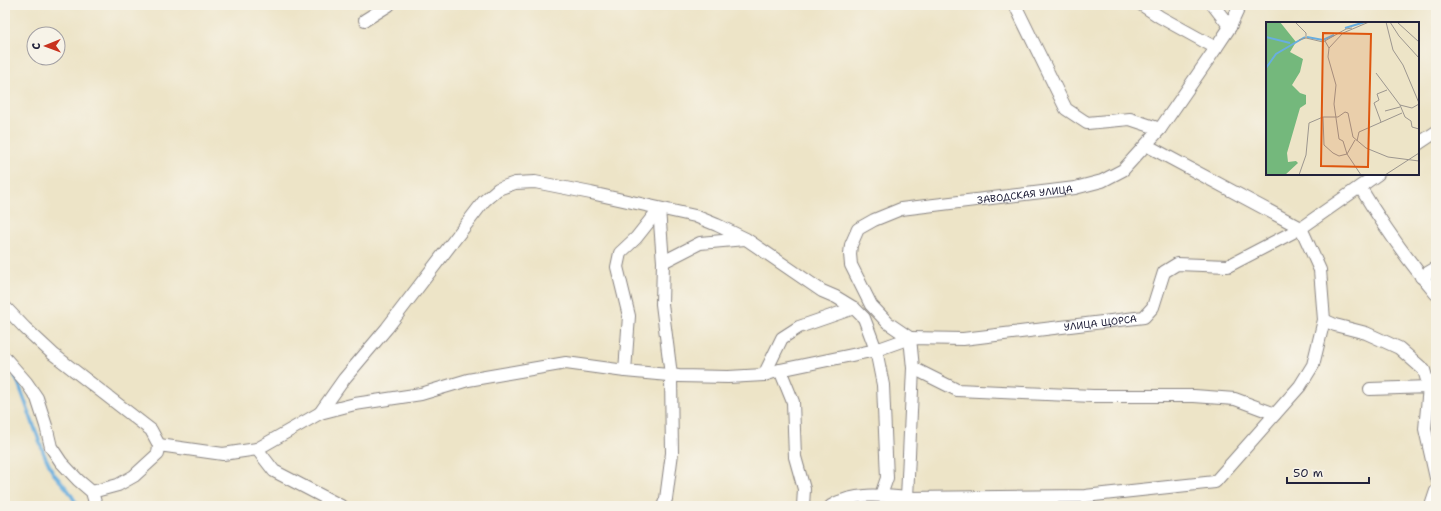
<svg xmlns="http://www.w3.org/2000/svg" width="1441" height="511" font-family="'Shantell Sans',sans-serif">
	<style>
		.lines { fill: none; stroke-linecap: round; stroke-linejoin: round }
		.stream { stroke: #68aedf; stroke-width: 3.5 }
		.minor-casing { stroke: #888381; stroke-width: 14 }
		.minor { stroke: #fff; stroke-width: 12 }
		.labels { text-anchor: middle; stroke-width: 3; stroke-linejoin: round; paint-order: stroke }
		.street-label { font-size: 10px; fill: #22223b; stroke: #f7f3e8 }
		.inset-river { fill: none; stroke: #68aedf; stroke-width: 2 }
		.inset-road { fill: none; stroke: #9c968f; stroke-width: 1 }
		.view { fill: #de560e; fill-opacity: 0.15; stroke: #de560e; stroke-width: 2 }
		.inset-edge { fill: none; stroke: #22223b; stroke-width: 2 }
	</style>
	<rect width="100%" height="100%" fill="#f7f3e8"/>
	<filter id="ink" filterUnits="userSpaceOnUse"><feTurbulence type="fractalNoise" baseFrequency=".025" numOctaves="2"/><feDisplacementMap in="SourceGraphic" scale="8" xChannelSelector="R" yChannelSelector="G"/><feConvolveMatrix kernelMatrix="1 2 1 2 8 2 1 2 1" color-interpolation-filters="sRGB"/></filter>
	<filter id="wash" filterUnits="userSpaceOnUse"><feTurbulence type="fractalNoise" baseFrequency=".012" numOctaves="4" result="noise"/><feDisplacementMap in="SourceGraphic" scale="16" xChannelSelector="R" yChannelSelector="G"/><feGaussianBlur stdDeviation="0.9" result="paint"/><feColorMatrix in="noise" values="0 0 0 0 0 0 0 0 0 0 0 0 0 0 0 0 0 1.4 0 .05"/><feComposite in="paint" operator="in"/></filter>
	<g filter="url(#wash)">
		<rect width="100%" height="100%" fill="#ede4c7"/>
		<g class="lines">
			<polyline class="stream" points="15,377 18,382 44,454 53,473 68,490 78,506"/>
		</g>
	</g>
	<g filter="url(#ink)">
		<g class="lines">
			<defs>
				<g id="minor">
					<polyline points="1015,5 1066,109 1087,123 1130,119 1160,129"/>
					<polyline points="1142,5 1160,17 1216,48"/>
					<polyline points="1213,5 1230,27"/>
					<polyline points="365,20 389,5"/>
					<polyline points="1418,144 1436,132"/>
					<path d="M1360,187C1383,225 1408,261 1436,294"/>
					<polyline points="659,209 663,262 662,304 671,375 672,453 666,499 663,506"/>
					<polyline points="663,262 700,243 745,239"/>
					<polyline points="1421,277 1436,268"/>
					<polyline points="5,307 25,328 53,354 151,430 159,445 158,454 134,476 118,485 92,492"/>
					<polyline points="1324,320 1335,325 1366,333 1399,348 1424,370 1429,387 1436,389"/>
					<path id="s1" d="M910,338L888,323L871,305L851,265L850,254L851,245L858,229L874,220L901,209L1075,188L1102,181L1123,170L1160,129L1216,48L1230,27L1240,5"/>
					<polyline points="5,358 26,382 37,398 46,426 51,447 61,462 78,480 92,492 96,506"/>
					<polyline points="913,368 957,390 1093,396 1194,396 1235,399 1275,414"/>
					<polyline points="780,370 793,402 795,457 804,489 803,506"/>
					<polyline points="625,371 629,316 617,267 620,253 636,238 659,209"/>
					<polyline points="764,375 782,338 799,327 854,308"/>
					<polyline points="1370,389 1429,387 1425,429 1436,478"/>
					<polyline points="320,413 344,379 387,328 484,201 498,189 515,183 535,182 591,193 695,216 717,225 746,239 822,291 836,297 854,308 864,318 876,350 883,385 887,478 881,495"/>
					<path id="s2" d="M159,445L223,454L257,449L320,413L355,404L421,394L468,380L566,363L625,371L679,376L728,377L764,375L780,370L876,350L910,338L963,339L1144,317L1153,307L1164,272L1177,264L1228,266L1301,228L1378,174"/>
					<polyline points="257,449 274,471 341,506"/>
					<polyline points="907,498 913,368 910,338"/>
					<path d="M831,506C853,492 881,495 907,498L1085,496L1215,482L1300,386L1313,365L1324,320L1320,270L1301,228L1146,145"/>
					<polyline points="1431,506 1436,491"/>
				</g>
			</defs>
			<use href="#minor" class="minor-casing"/>
			<use href="#minor" class="minor"/>
		</g>
	</g>
	<g class="labels">
		<g class="street-label">
			<text dy="4" stroke="none"><textPath href="#s1" startOffset="306">ЗАВОДСКАЯ УЛИЦА</textPath></text>
			<text dy="4" stroke="none"><textPath href="#s2" startOffset="964">УЛИЦА ЩОРСА</textPath></text>
		</g>
	</g>
	<g transform="translate(1266 22)">
		<rect width="153" height="153" fill="#ede4c7"/>
		<path d="M0,0H14L30,20L24,30L37,37L34,50L26,63L34,71L40,73V82L34,86L21,131L22,140L30,139L32,141L19,153H0Z" fill="#74b87c"/>
		<path class="inset-river" d="M79,6L99,0M0,15L24,21M41,15L57,18L68,13M0,46L10,32L39,15"/>
		<path class="inset-road" d="M29,0L40,11V16M120,0L127,28L137,43L153,81M124,0L133,14L153,36M131,0L153,20M33,18L40,16L57,20L80,7L86,6M59,19L63,26L77,11L103,0M63,26L62,35L70,63L68,82L73,117L77,119L81,132L95,153M110,51L134,83L139,95L145,99L146,105L153,107M134,83L146,86L153,82M119,89L134,85M57,95L58,123L67,131L73,134L81,132L89,118M57,95H72M72,95L79,90L82,91L87,115L100,126L122,135L153,139M115,100L108,81L113,78L111,72L121,68M91,119L93,110L136,91M33,153L40,133L43,101L57,95M119,153L153,131"/>
		<path class="view" d="M57,11L105,12L102,145L55,144Z"/>
		<rect width="153" height="153" class="inset-edge"/>
	</g>
	<rect width="1441" height="511" fill="none" stroke="#f7f3e8" stroke-width="20"/>
	<g transform="translate(46 46) rotate(269)"><circle r="19" fill="#f7f3e8" stroke="#a29fa3"/>
	<path d="M0-3L7 15L0 10L-7 15Z" fill="#c8321e"/>
	<text y="-6" font-size="11" font-weight="bold" text-anchor="middle" fill="#22223b">С</text>
	</g>
	<path d="M1287 477v6h82v-6" fill="none" stroke="#22223b" stroke-width="2"/>
	<text x="1293" y="477" font-size="12" fill="#22223b" stroke="#f7f3e8" stroke-width="3" paint-order="stroke">50 m</text>
</svg>
